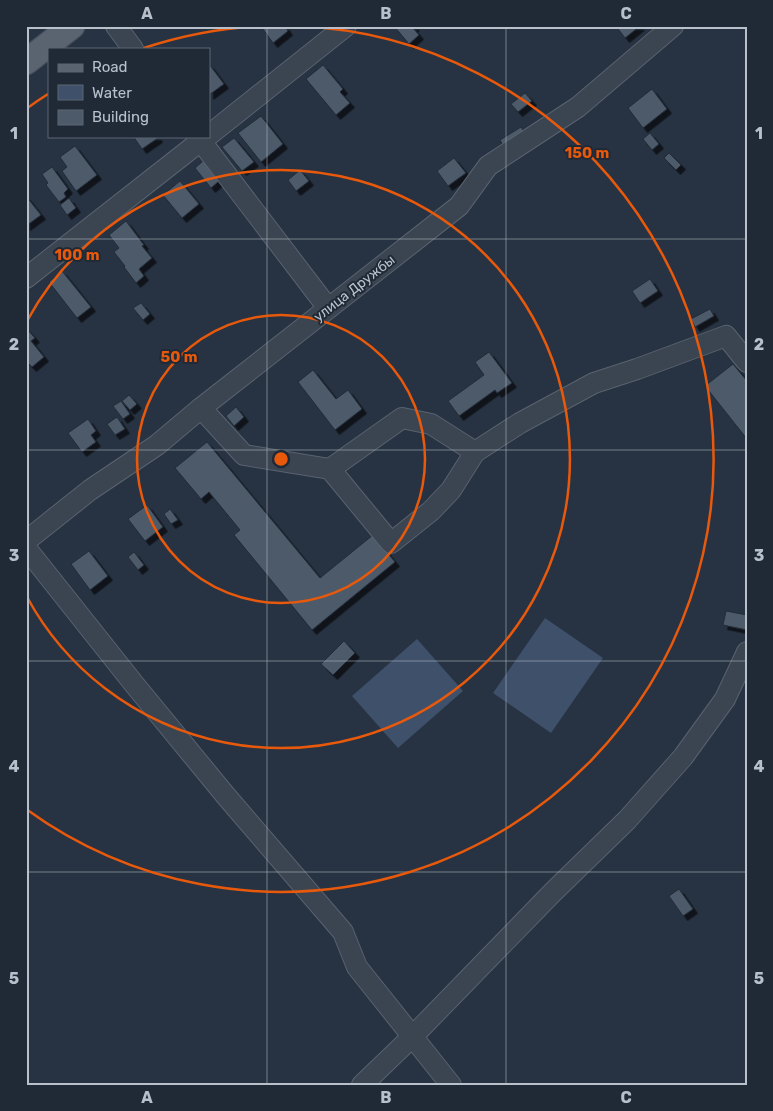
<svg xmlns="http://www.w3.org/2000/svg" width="773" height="1111" font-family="Rubik,sans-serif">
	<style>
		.water { fill: #3e506a }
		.building { fill: #4d5a6a; stroke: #222c39; filter: url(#shadow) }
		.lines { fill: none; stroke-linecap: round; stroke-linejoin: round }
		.minor-casing { stroke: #59636f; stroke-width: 22 }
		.major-casing { stroke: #454e5b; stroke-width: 27 }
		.minor { stroke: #3b4551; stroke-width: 20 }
		.major { stroke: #5a6471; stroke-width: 25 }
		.grid { fill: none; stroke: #b8c0cb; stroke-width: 1; stroke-opacity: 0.55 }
		.ring { fill: none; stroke: #e8590c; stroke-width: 2.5 }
		.labels { text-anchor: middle; stroke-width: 4; stroke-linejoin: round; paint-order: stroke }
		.street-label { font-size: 14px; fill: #b8c0cb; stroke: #202a37 }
		.centre { fill: #e8590c; stroke: #202a37; stroke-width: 2.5 }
		.ring-label { font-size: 15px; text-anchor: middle; font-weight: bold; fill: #e8590c; stroke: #202a37; stroke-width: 4; stroke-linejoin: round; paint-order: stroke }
		.neatline { fill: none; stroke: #b8c0cb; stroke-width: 2 }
		.grid-label { font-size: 16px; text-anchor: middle; font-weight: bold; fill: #b8c0cb }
	</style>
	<defs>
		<filter id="shadow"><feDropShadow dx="4.5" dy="4.5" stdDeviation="0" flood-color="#0009"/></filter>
	</defs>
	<rect width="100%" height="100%" fill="#273342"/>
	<g class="water">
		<polygon points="545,618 603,658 551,733 493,693"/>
		<polygon points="417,639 463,691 398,748 352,696"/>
	</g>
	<g class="building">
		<polygon points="267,26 285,26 288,31 273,43 263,29"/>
		<polygon points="394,26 415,26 413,28 419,35 409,44"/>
		<polygon points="616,26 640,26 625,38"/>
		<polygon points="209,64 224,84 209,95"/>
		<polygon points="323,65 343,89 340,92 350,103 336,115 306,79"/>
		<polygon points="652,89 667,109 643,128 628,108"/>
		<polygon points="525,93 532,101 518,112 511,104"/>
		<polygon points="261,116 283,144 261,162 238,133"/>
		<polygon points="521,127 525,133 504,147 500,140"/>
		<polygon points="650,133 659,144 652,150 643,139"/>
		<polygon points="133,136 157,136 158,138 142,149"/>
		<polygon points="234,138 254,162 242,171 222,147"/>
		<polygon points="75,146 97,175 76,191 62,171 67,167 60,157"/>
		<polygon points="669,153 681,165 676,170 664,158"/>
		<polygon points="454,158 466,173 448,186 437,171"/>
		<polygon points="203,161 219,181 211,188 195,168"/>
		<polygon points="52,167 68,189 64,193 66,197 59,202 46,185 48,183 42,174"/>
		<polygon points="300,170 309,181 296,191 288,180"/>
		<polygon points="180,181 199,204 182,218 163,195"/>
		<polygon points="26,196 41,215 26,226"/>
		<polygon points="69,198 76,208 67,215 60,205"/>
		<polygon points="126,221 144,245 142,246 152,258 139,269 144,276 136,283 124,267 125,266 114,252 119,248 109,235"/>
		<polygon points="62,271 91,307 77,318 49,282"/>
		<polygon points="650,279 658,291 640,303 632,291"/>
		<polygon points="141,303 150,314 143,320 133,308"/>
		<polygon points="710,309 714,316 695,327 691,319"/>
		<polygon points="26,328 35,338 31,341 44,357 32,367 26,361"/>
		<polygon points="489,352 512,383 497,393 495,390 459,416 448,401 484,375 475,362"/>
		<polygon points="733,364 747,381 747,439 705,386"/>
		<polygon points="313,370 336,399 348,390 362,409 335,430 298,382"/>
		<polygon points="129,395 137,404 130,410 122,401"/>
		<polygon points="121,401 130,414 123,419 113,406"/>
		<polygon points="236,407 244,417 234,426 226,416"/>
		<polygon points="117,417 125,429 115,435 107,424"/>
		<polygon points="88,419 96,431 91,435 96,442 82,452 68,433"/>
		<polygon points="207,442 320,578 373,535 395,562 312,630 234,535 240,530 209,492 201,499 175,468"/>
		<polygon points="147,505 163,527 145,541 128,519"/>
		<polygon points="170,509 178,520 171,524 164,514"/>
		<polygon points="89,551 108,576 90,590 71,564"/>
		<polygon points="134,552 144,565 138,570 128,557"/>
		<polygon points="726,611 747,615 747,630 723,625"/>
		<polygon points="344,641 355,653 333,675 321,664"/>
		<polygon points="679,889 693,909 683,916 669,896"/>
	</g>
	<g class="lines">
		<defs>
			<g id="minor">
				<polyline points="116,26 133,49"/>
				<polyline points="209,135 346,26"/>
				<polyline points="197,136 328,308"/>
				<polyline points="26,278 207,136"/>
				<polyline points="201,408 244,455 330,469 391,543 431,511 451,490 475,452 520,423 594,383 637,369 726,336 747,362"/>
				<polyline points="330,469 402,418 431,424 475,452"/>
				<polyline points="26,541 90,490 157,445 201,408 459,206 488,166 578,107 673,26"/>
				<polyline points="26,548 134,684 226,796 343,932 357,967 451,1085"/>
				<polyline points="362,1085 413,1036 553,892 627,820 683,757 725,699 747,652"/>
			</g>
			<polyline id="major" points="26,62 72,26"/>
		</defs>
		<use href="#minor" class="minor-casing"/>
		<use href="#major" class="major-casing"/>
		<use href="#minor" class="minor"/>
		<use href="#major" class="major"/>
	</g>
	<path class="grid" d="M267,26V1085M506,26V1085M26,239H747M26,450H747M26,661H747M26,872H747"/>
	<g class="ring">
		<circle cx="281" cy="459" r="144"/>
		<path d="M27 321A289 289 0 1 1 27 597"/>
		<path d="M26 109A433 433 0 0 1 48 94M144 48A433 433 0 0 1 266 26M296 26A433 433 0 1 1 26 809"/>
	</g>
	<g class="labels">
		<g class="street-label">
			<text transform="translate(354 288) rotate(-38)" y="5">улица Дружбы</text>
		</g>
	</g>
	<circle cx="281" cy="459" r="8" class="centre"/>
	<g class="ring-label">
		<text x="587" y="158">150 m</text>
		<text x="77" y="260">100 m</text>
		<text x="179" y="362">50 m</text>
	</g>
	<rect width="773" height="1111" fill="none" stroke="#202a37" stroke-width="55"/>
	<rect x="48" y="48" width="162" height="90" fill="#202a37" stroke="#5d6672"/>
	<rect x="58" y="64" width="25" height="8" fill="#5a6471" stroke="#5d6672"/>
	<text x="92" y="72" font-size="15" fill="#b8c0cb">Road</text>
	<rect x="58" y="85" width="25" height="15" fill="#3e506a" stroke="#5d6672"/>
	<text x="92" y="98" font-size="15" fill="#b8c0cb">Water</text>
	<rect x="58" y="110" width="25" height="15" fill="#4d5a6a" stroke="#5d6672"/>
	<text x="92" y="122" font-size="15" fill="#b8c0cb">Building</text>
	<rect x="28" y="28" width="718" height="1056" class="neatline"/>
	<g class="grid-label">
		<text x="147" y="19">A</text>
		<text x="386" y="19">B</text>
		<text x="626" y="19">C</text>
		<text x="14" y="139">1</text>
		<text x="759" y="139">1</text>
		<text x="14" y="350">2</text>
		<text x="759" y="350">2</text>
		<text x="14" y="561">3</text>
		<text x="759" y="561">3</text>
		<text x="14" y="772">4</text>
		<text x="759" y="772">4</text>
		<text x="14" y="984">5</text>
		<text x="759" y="984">5</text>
		<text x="147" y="1103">A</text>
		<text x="386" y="1103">B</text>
		<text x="626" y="1103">C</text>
	</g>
</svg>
